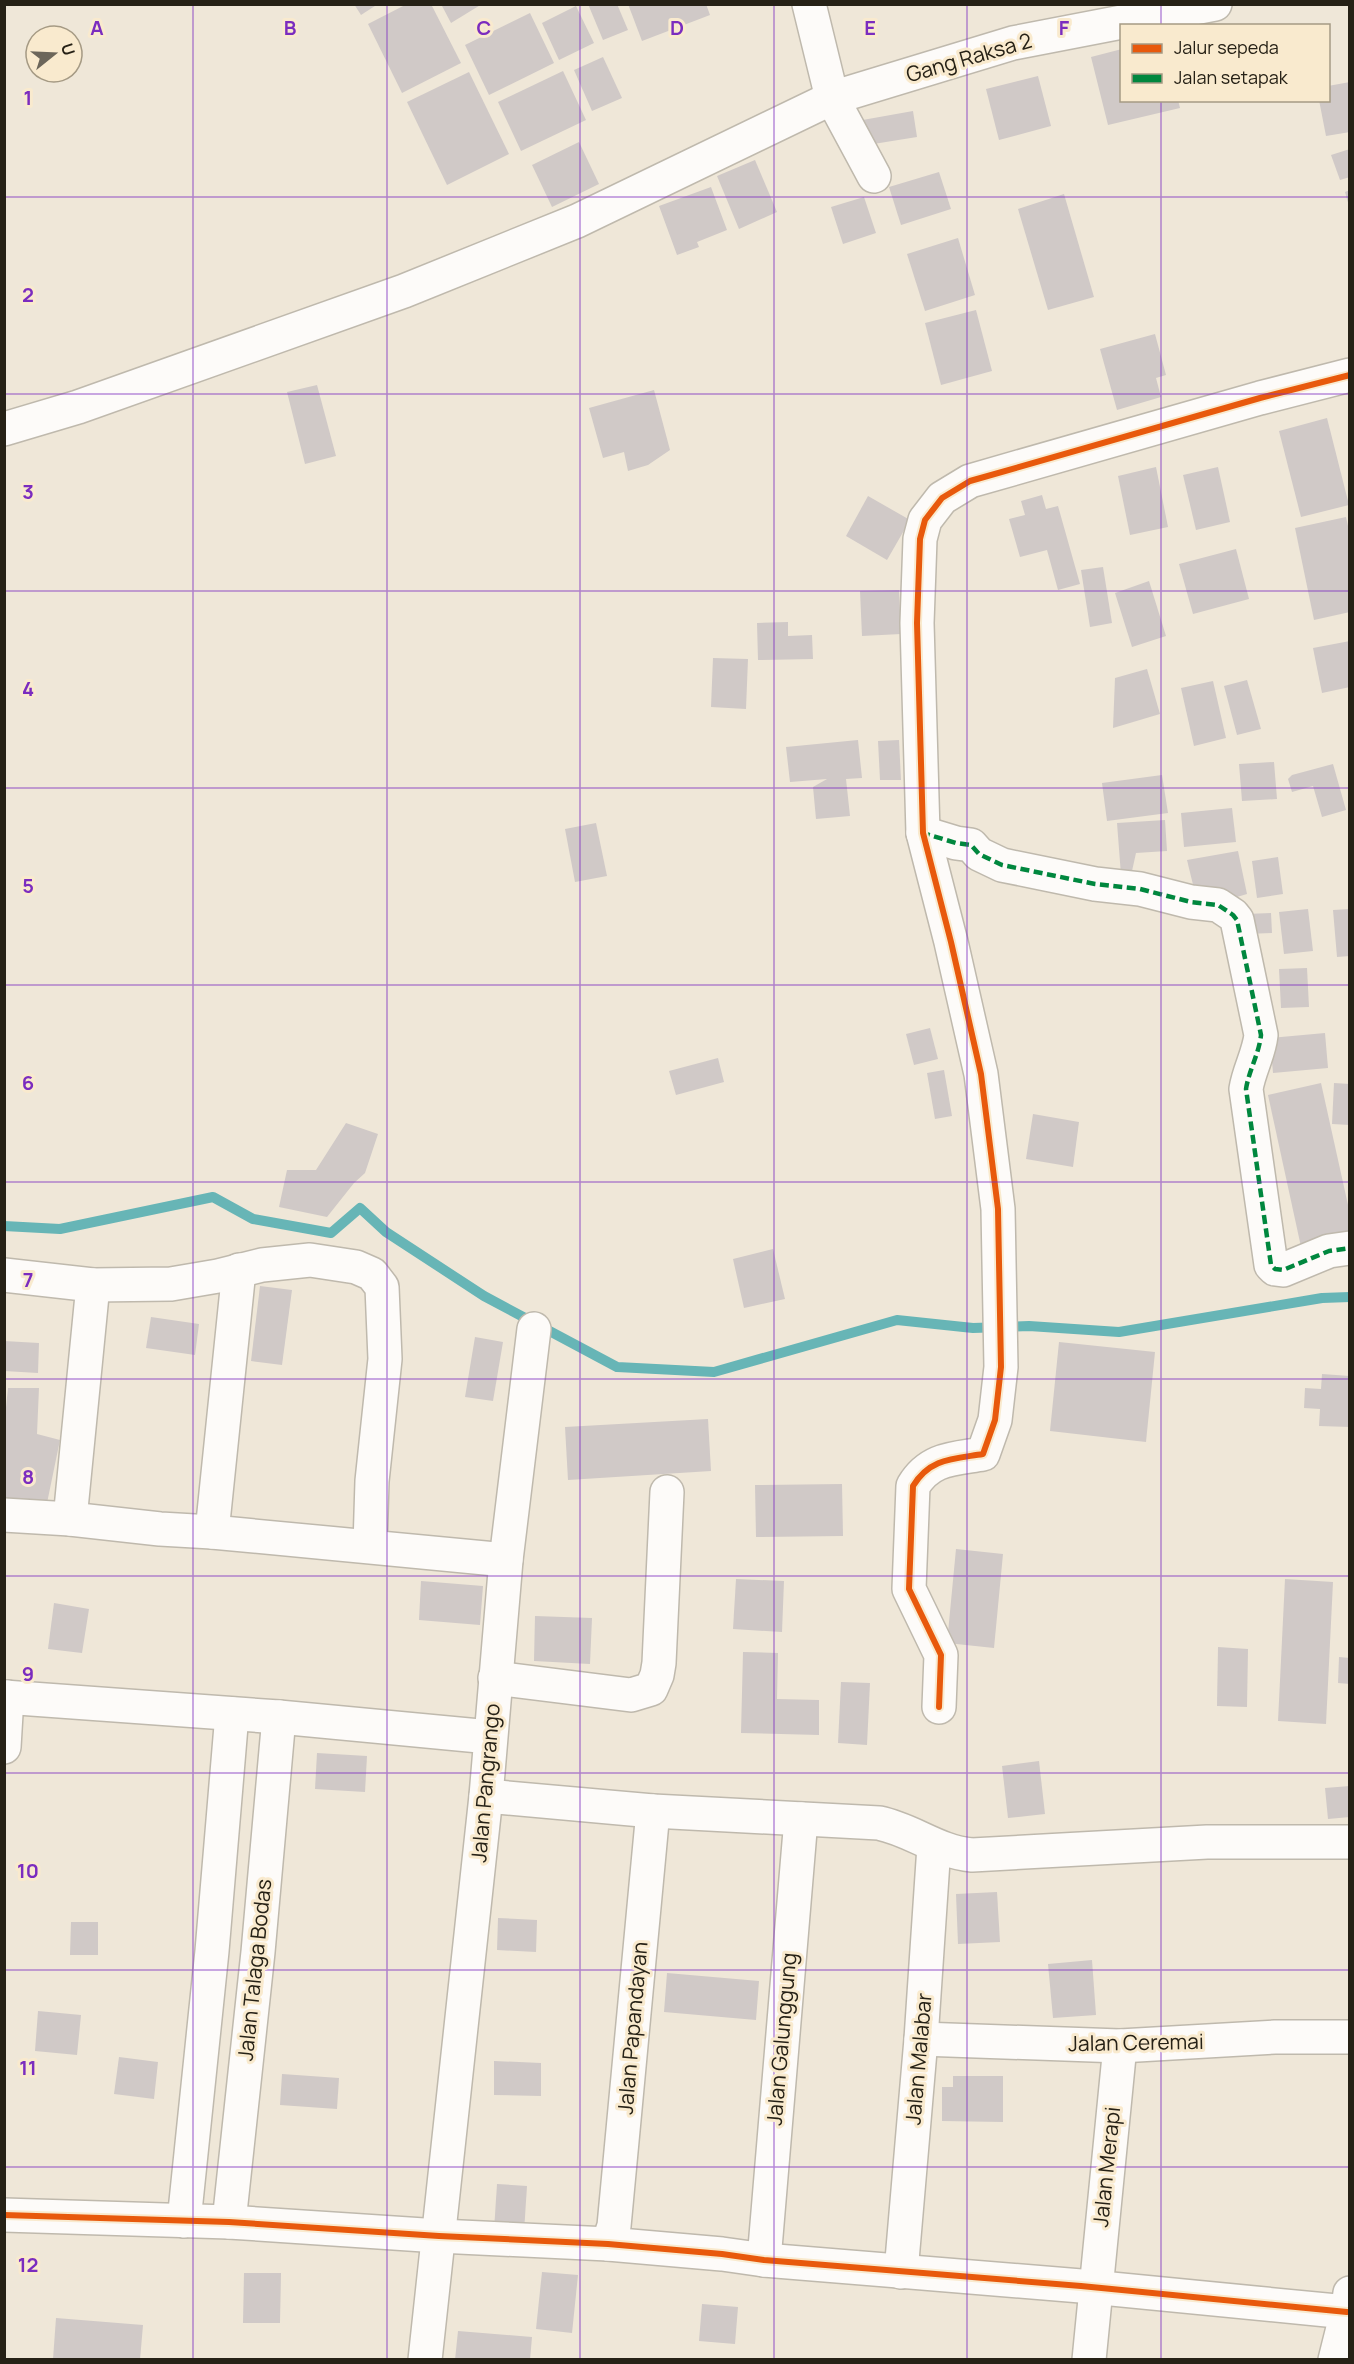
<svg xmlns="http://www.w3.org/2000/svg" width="1354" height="2364" font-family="Manrope,sans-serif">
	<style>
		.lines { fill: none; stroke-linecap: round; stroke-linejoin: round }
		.stream { stroke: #67b5b6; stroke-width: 10 }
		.building { fill: #d0c9c7 }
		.minor-casing { stroke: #bfb9ad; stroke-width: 36 }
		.minor { stroke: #fdfbf9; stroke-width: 33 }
		.quiet { stroke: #00873e; stroke-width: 4.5; stroke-dasharray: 9 4.5; stroke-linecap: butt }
		.cycleway-casing { stroke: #f9eace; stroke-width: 10 }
		.cycleway { stroke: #e8590c; stroke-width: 6 }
		.grid { fill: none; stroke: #7b2cbf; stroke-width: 1.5; stroke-opacity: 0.55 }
		.labels { text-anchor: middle; stroke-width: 6; stroke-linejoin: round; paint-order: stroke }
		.street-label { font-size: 21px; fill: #262116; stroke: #f9eace }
		.grid-label { font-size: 20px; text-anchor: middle; font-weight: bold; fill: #7b2cbf; stroke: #f9eace; stroke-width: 6; stroke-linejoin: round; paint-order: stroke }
	</style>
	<rect width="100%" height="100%" fill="#efe7d8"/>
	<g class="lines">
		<polyline class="stream" points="4,1226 60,1229 213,1197 253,1219 331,1233 360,1208 386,1232 484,1296 617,1367 714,1372 897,1320 973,1328 1029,1326 1119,1332 1322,1298 1350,1297"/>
	</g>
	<g class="building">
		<polygon points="354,4 378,4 361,15"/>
		<polygon points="407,4 431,4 461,63 402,93 368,24"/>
		<polygon points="441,4 482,4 451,23"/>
		<polygon points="588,4 617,4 628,30 603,40"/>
		<polygon points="628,4 706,4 710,15 642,41"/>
		<polygon points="576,6 594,43 559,60 542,23"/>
		<polygon points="530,13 554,63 489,95 465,45"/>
		<polygon points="1122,49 1122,100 1178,100 1180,108 1108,125 1091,57"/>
		<polygon points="603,57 622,98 592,111 574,70"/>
		<polygon points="563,71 586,120 521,151 498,102"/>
		<polygon points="469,72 509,154 447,185 407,102"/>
		<polygon points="1038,76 1051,126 999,140 986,89"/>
		<polygon points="1350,82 1350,132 1326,136 1319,100 1328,100 1328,86"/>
		<polygon points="913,111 917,137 861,146 857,121"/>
		<polygon points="579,142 599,184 552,207 532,165"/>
		<polygon points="1350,149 1350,177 1340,180 1331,155"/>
		<polygon points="755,160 777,212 739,229 717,176"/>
		<polygon points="939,172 951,209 901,225 889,187"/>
		<polygon points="711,187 727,230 697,242 699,247 677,255 659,206"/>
		<polygon points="1350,190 1350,206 1349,206 1345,192"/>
		<polygon points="1064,194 1094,297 1048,310 1018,209"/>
		<polygon points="864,197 876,233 843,244 831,207"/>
		<polygon points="958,238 975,295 925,311 907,254"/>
		<polygon points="976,310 992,371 941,385 925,323"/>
		<polygon points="1155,334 1166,375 1156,378 1161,397 1117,410 1100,349"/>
		<polygon points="317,385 336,456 305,464 287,392"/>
		<polygon points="654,390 670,450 648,465 628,471 624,452 603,458 589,408"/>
		<polygon points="1327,418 1349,505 1301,517 1279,431"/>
		<polygon points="1156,467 1168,527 1130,535 1118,476"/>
		<polygon points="1218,467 1230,522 1196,530 1183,475"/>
		<polygon points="1042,495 1046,509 1058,506 1080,584 1058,590 1047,550 1020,557 1009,519 1025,515 1021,501"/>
		<polygon points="868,496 910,520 887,560 846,536"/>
		<polygon points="1346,517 1350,535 1350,612 1314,620 1295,528"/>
		<polygon points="1236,549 1249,599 1193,614 1179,564"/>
		<polygon points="1103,567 1112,623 1090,627 1081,570"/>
		<polygon points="1149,581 1166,636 1132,647 1115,593"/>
		<polygon points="899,590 901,634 862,636 860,591"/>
		<polygon points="788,622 788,636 812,635 813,659 758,660 757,623"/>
		<polygon points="1350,641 1350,687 1322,693 1313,648"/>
		<polygon points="713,658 748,659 746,709 711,707"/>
		<polygon points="1147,669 1160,714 1113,728 1115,678"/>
		<polygon points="1247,680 1261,729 1237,735 1224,686"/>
		<polygon points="1213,681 1226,738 1194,746 1181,688"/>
		<polygon points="858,740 862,778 846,779 850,816 816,819 813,787 827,779 790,782 786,747"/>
		<polygon points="899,740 901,780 880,780 878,741"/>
		<polygon points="1274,762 1277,799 1242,801 1239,764"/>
		<polygon points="1333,764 1346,810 1322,817 1313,786 1292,792 1288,779 1292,775"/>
		<polygon points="1162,775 1168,813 1107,821 1102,783"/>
		<polygon points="1232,808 1236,842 1184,847 1181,813"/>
		<polygon points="1165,820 1167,851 1136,853 1132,871 1121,875 1117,823"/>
		<polygon points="596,823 607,876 575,882 565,829"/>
		<polygon points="1238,851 1247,894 1220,902 1196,897 1187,860"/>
		<polygon points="1278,857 1283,894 1257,898 1252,861"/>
		<polygon points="1308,909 1313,951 1284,954 1279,912"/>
		<polygon points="1350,909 1350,956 1337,957 1333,910"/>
		<polygon points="1271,913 1272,933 1246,934 1246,914"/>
		<polygon points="1307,968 1309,1007 1281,1008 1279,969"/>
		<polygon points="930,1028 938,1059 914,1065 906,1034"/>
		<polygon points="1325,1033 1328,1068 1273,1073 1270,1038"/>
		<polygon points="718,1058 724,1082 676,1095 669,1071"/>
		<polygon points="944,1070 952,1116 935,1119 927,1073"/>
		<polygon points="1321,1083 1350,1214 1350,1246 1303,1256 1268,1095"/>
		<polygon points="1334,1083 1350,1084 1350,1125 1332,1124"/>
		<polygon points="1033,1114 1079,1122 1073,1167 1026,1159"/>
		<polygon points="346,1123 378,1134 365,1173 354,1183 327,1217 279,1207 287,1170 316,1170"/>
		<polygon points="773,1249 785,1299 744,1308 733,1259"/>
		<polygon points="260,1286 292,1290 282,1365 251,1361"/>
		<polygon points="151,1317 199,1324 195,1355 146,1348"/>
		<polygon points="475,1337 503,1342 493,1401 465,1397"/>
		<polygon points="4,1341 39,1343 38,1373 4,1371"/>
		<polygon points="1059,1342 1155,1352 1146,1442 1050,1431"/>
		<polygon points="1322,1374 1350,1376 1350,1427 1319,1426 1320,1409 1304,1408 1305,1388 1321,1389"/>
		<polygon points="8,1388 39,1388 37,1434 60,1440 47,1503 5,1499 5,1417"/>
		<polygon points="708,1419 711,1471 568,1480 565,1427"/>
		<polygon points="842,1484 843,1536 756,1537 755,1485"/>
		<polygon points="956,1549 1003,1554 994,1648 947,1643"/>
		<polygon points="736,1579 784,1581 782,1632 733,1629"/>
		<polygon points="1285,1579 1333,1582 1326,1724 1278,1721"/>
		<polygon points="421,1581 483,1586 480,1625 419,1620"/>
		<polygon points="54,1603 89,1609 82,1653 48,1649"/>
		<polygon points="535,1616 592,1618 590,1664 534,1661"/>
		<polygon points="1218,1647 1248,1649 1247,1707 1217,1706"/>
		<polygon points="743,1652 778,1653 777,1699 819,1700 819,1735 741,1733"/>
		<polygon points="1339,1657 1350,1658 1350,1684 1338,1683"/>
		<polygon points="841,1682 870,1683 867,1745 838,1743"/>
		<polygon points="317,1753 367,1756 365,1792 315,1789"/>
		<polygon points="1039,1761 1045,1814 1008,1818 1002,1766"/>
		<polygon points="1350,1786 1350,1817 1328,1819 1325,1788"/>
		<polygon points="997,1892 1000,1942 958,1944 956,1894"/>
		<polygon points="498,1918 537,1920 536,1952 497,1950"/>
		<polygon points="71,1922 98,1922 98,1955 70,1955"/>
		<polygon points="1092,1960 1096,2015 1053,2018 1048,1964"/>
		<polygon points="667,1973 759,1981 756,2020 664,2012"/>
		<polygon points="38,2011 81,2015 77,2055 35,2051"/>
		<polygon points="119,2057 158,2062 154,2099 114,2094"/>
		<polygon points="494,2061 541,2063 541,2096 494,2095"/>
		<polygon points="282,2074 339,2078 337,2109 280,2105"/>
		<polygon points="953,2076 1003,2076 1003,2122 942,2121 942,2087 953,2087"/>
		<polygon points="497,2184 527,2186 524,2232 494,2230"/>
		<polygon points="542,2272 578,2275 572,2333 536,2329"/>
		<polygon points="244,2273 281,2273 280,2323 243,2323"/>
		<polygon points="702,2304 738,2307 735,2344 699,2341"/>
		<polygon points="56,2318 143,2325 140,2360 53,2359"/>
		<polygon points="458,2331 532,2337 530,2360 455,2360"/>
	</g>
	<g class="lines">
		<defs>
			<g id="minor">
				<polyline points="809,4 832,98 874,176"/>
				<polyline points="4,429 78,407 404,291 577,221 832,98 1013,43 1215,4"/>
				<path d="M923,833L956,843L971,845L979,854L1002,865L1095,884L1140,889L1191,902L1218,905L1233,915L1237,920L1261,1035C1259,1054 1249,1070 1246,1089L1271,1265L1275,1269L1283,1270L1329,1251L1350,1248"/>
				<polyline points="4,1275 93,1285 171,1284 218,1276 262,1265 310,1260 356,1267 372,1274 382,1287 385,1359 372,1481 370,1546"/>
				<polyline points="4,1515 70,1519 160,1529 212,1532 506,1560"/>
				<polyline points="70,1519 93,1285"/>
				<polyline points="212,1532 239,1270"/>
				<polyline points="495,1678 631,1695 651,1689 657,1675 659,1663 667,1492"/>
				<polyline points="4,1697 279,1717 490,1737"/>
				<path d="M939,1707L941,1655L909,1589L913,1486C930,1458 953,1459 983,1454L995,1420L1001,1367L998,1209L981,1074L951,942L923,833L917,623L920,539L925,520L942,498L970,481L1260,398L1350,375"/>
				<polyline points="4,1747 7,1697"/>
				<path d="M486,1796L653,1811L879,1823C913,1830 937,1852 972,1855L1207,1842H1350"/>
				<polyline points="921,2039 1120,2046 1275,2037 1350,2037"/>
				<polyline points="4,2215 229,2222 439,2236 608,2244 722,2254 764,2260 1081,2286 1347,2312"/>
				<polyline points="184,2221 212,1951 232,1714"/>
				<polyline points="229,2222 258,1952 279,1717"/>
				<polyline points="608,2244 614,2226 653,1811"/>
				<polyline points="764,2260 801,1819"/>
				<polyline points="901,2272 921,2039 934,1846"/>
				<polyline points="425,2360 486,1796 506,1560 534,1329"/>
				<polyline points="1089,2360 1120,2046"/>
				<polyline points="1335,2360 1347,2312 1350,2293"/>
			</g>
		</defs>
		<use href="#minor" class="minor-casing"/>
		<use href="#minor" class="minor"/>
		<path class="quiet" d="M923,835V833L956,843L971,845L979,854L1002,865L1095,884L1140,889L1191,902L1218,905L1233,915L1237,920L1261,1035C1259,1054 1249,1070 1246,1089L1271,1265L1275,1269L1283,1270L1329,1251L1350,1248"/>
		<defs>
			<g id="cycleway">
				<path d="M939,1707L941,1655L909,1589L913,1486C930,1458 953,1459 983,1454L995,1420L1001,1367L998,1209L981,1074L951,942L923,833L917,623L920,539L925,520L942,498L970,481L1260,398L1350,375"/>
				<polyline points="4,2215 229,2222 439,2236 608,2244 722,2254 764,2260 1081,2286 1347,2312"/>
			</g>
		</defs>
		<use href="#cycleway" class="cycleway-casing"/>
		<use href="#cycleway" class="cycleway"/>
	</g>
	<path class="grid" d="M193,4V2360M387,4V2360M580,4V2360M774,4V2360M967,4V2360M1161,4V26M1161,100V2360M4,197H1350M4,394H1350M4,591H1350M4,788H1350M4,985H1350M4,1182H1350M4,1379H1350M4,1576H1350M4,1773H1350M4,1970H1350M4,2167H1350"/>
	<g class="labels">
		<g class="street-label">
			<text transform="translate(969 58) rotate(-16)" y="7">Gang Raksa 2</text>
			<text transform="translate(486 1783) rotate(-85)" y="7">Jalan Pangrango</text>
			<text transform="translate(255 1970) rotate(-84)" y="7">Jalan Talaga Bodas</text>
			<text transform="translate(633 2028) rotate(-85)" y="7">Jalan Papandayan</text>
			<text transform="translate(782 2039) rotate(-85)" y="7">Jalan Galunggung</text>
			<text transform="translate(1136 2043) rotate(-1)" y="7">Jalan Ceremai</text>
			<text transform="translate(919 2059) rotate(-85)" y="7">Jalan Malabar</text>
			<text transform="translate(1107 2167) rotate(-84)" y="7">Jalan Merapi</text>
		</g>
	</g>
	<g class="grid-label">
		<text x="97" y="35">A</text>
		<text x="290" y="35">B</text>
		<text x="484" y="35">C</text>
		<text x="677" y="35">D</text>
		<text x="870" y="35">E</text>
		<text x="1064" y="35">F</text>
		<text x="28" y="105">1</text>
		<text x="28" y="302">2</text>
		<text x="28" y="499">3</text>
		<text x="28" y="696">4</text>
		<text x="28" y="893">5</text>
		<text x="28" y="1090">6</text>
		<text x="28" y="1287">7</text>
		<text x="28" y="1484">8</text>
		<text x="28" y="1681">9</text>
		<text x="28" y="1878">10</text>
		<text x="28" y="2075">11</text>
		<text x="28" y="2272">12</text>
	</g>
	<rect width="1354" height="2364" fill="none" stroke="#262116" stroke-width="12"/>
	<rect x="1120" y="24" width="210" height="78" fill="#f9eace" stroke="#a59a84" stroke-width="1.5"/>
	<rect x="1132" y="44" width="30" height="9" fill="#e8590c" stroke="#a59a84" stroke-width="1.5"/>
	<text x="1174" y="54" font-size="18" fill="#262116">Jalur sepeda</text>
	<rect x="1132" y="74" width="30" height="9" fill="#00873e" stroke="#a59a84" stroke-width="1.5"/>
	<text x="1174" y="84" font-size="18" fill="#262116">Jalan setapak</text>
	<g transform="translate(54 54) rotate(72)"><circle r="28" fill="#f9eace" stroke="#a59a84" stroke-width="1.5"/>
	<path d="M0-4.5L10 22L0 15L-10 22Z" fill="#6c665a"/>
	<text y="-9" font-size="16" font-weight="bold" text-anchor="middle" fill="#262116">U</text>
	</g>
</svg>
